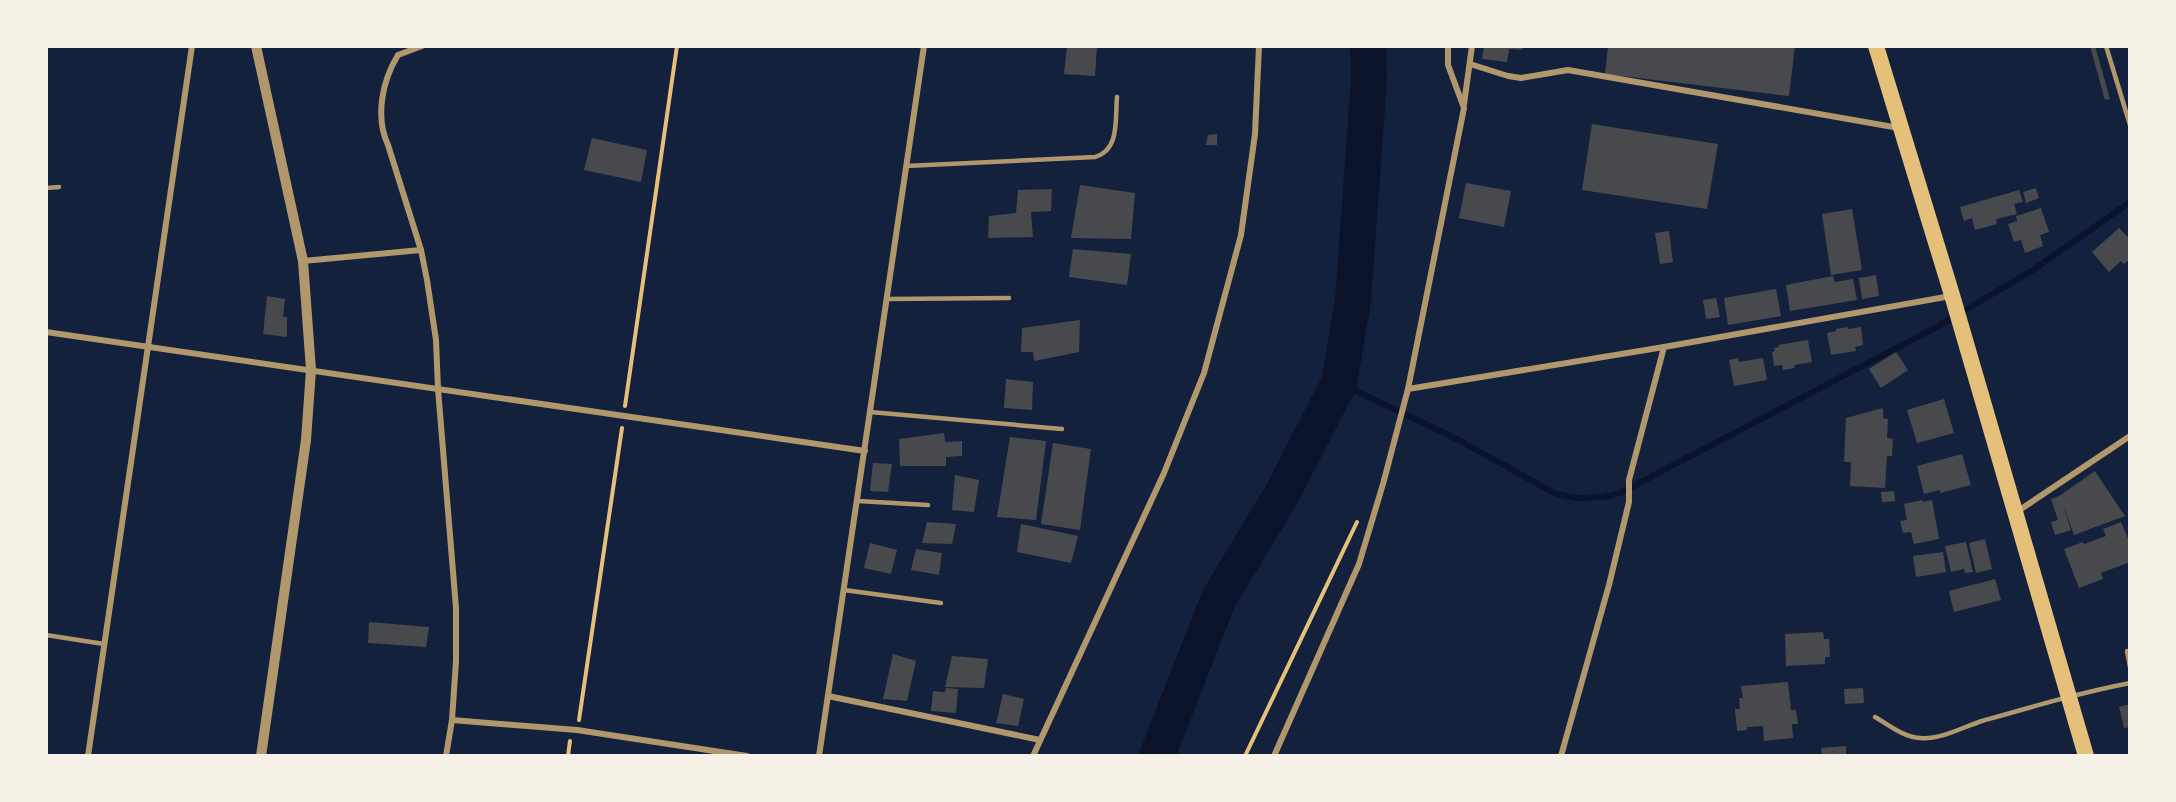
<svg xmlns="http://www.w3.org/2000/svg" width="2176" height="802" font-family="Cabin,sans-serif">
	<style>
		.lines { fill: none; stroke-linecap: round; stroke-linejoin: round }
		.stream { stroke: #0b132b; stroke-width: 6 }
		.river { stroke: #0b132b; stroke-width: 36 }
		.building { fill: #48494c }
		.path { stroke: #e5c07b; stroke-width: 4 }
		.service { stroke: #b1986c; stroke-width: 4.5 }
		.minor { stroke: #b1986c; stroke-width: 6 }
		.tertiary { stroke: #b1986c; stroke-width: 10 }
		.trunk { stroke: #e5c07b; stroke-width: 16 }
	</style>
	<rect width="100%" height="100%" fill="#14213d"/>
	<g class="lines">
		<polyline class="stream" points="1339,383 1457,439 1556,494 1576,498 1603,497 1620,493 1933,329 2033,270 2130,202"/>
		<polyline class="river" points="1157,756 1219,598 1283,492 1339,383 1353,300 1369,80 1368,46"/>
	</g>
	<g class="building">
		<polygon points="1067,46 1097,46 1095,76 1064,74"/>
		<polygon points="1484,46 1523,46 1522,50 1509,49 1507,62 1482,59"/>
		<polygon points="1608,46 1795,46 1789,96 1605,74"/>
		<polygon points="2090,46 2095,46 2110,99 2105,100"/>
		<polygon points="1592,124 1718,144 1707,209 1582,190"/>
		<polygon points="1217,134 1217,145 1206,145 1208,135"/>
		<polygon points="592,138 647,150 641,182 584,170"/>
		<polygon points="1466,183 1511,191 1504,227 1459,218"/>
		<polygon points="1080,185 1135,193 1131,239 1071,238"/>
		<polygon points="2036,188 2039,198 2026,203 2023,192"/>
		<polygon points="1052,189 1051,211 1031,212 1033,237 988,238 989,216 1016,213 1018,190"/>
		<polygon points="2019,190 2023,202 2014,204 2017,214 1996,219 1997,224 1975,230 1972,218 1964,221 1960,207"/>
		<polygon points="2041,208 2049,232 2040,235 2043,246 2025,253 2021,240 2014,242 2008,224 2017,221 2016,216"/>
		<polygon points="1852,209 1862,270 1831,275 1822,214"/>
		<polygon points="2119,228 2130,239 2130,259 2124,264 2121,261 2109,272 2092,252"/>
		<polygon points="1669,231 1673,262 1660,264 1655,233"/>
		<polygon points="1073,249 1131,254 1127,285 1069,277"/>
		<polygon points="1876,275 1879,296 1862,299 1859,278"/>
		<polygon points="1833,276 1835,282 1853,279 1857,300 1790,311 1786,285"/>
		<polygon points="1776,289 1781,316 1728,325 1724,298"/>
		<polygon points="267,296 285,299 283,317 287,317 287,337 263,334"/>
		<polygon points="1716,298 1720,317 1706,319 1703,300"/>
		<polygon points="1080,320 1079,352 1034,361 1033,352 1021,352 1022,328"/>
		<polygon points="1847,327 1848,329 1861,327 1863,345 1855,347 1856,351 1831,355 1827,333 1836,331 1836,329"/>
		<polygon points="1808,340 1812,362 1794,365 1795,368 1783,370 1782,365 1774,366 1772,352 1775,351 1774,348 1779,347 1778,345"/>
		<polygon points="1896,352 1908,370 1881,388 1869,369"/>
		<polygon points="1738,358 1739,362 1763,358 1767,380 1734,386 1729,360"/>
		<polygon points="1006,379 1033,382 1032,410 1004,408"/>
		<polygon points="1944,399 1954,433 1917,443 1907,410"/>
		<polygon points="1883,408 1883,418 1888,419 1887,438 1893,439 1892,456 1887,456 1885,488 1850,486 1851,462 1844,462 1846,418"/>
		<polygon points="944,433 945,442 962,441 962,456 946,457 946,466 900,466 899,439"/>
		<polygon points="1010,437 1046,441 1036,520 997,517"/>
		<polygon points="1053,443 1091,449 1080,530 1041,524"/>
		<polygon points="1962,454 1971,485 1940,493 1940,490 1924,494 1917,466"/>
		<polygon points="873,463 892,464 888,492 870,491"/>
		<polygon points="2095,471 2125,516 2074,535 2062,502 2071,530 2055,535 2051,522 2058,520 2051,499 2059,496"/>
		<polygon points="955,475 979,480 974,512 952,510"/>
		<polygon points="1894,491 1895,501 1882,502 1881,492"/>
		<polygon points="1923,500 1923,502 1932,500 1939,539 1914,544 1911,532 1903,533 1900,521 1907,520 1904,504"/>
		<polygon points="927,522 956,524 952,544 922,543"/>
		<polygon points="2121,522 2130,543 2130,562 2101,573 2103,579 2079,588 2064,549 2083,542 2084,544 2106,536 2103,529"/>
		<polygon points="1021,524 1078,536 1071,563 1017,552"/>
		<polygon points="1985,539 1992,569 1976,573 1969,543"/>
		<polygon points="1966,542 1973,572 1965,573 1964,569 1951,572 1945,546"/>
		<polygon points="870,543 897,550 891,574 864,568"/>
		<polygon points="916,549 942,553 939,575 911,570"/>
		<polygon points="1943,552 1946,572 1916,577 1913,556"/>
		<polygon points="1995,579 2001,600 1954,612 1949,591"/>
		<polygon points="369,622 429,627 426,647 368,643"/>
		<polygon points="1823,632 1824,639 1829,639 1830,657 1825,657 1825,664 1786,666 1785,634"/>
		<polygon points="893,654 916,661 907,701 883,699"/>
		<polygon points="952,656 988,659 984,688 945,687"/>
		<polygon points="1788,682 1791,710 1796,710 1798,724 1792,724 1793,738 1764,741 1763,726 1747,727 1747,730 1737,731 1735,709 1740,709 1739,698 1743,698 1741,686"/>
		<polygon points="946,688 958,689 956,713 931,711 933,691 945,692"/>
		<polygon points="1863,688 1864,703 1845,704 1844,689"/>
		<polygon points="1003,694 1024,699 1018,726 996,723"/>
		<polygon points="2130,704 2130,727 2124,728 2119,707"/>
		<polygon points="1846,746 1846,756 1822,756 1821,748"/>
	</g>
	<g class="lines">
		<g class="path">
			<polyline points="625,406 677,46"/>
			<polyline points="579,720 622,428"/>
			<polyline points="568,756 570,741"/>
			<polyline points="1245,756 1357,522"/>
		</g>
		<g class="service">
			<polyline points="2106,46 2130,125"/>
			<path d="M906,166L1095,157C1120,150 1115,119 1117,97"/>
			<polyline points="46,188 59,187"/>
			<polyline points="887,299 1009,298"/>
			<polyline points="870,412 1062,429"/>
			<polyline points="858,501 928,505"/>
			<polyline points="844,590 941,603"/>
			<polyline points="46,635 104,644"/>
			<polyline points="2127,651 2130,667"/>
			<path d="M1875,717C1889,725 1903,737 1920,738C1940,740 1963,727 1982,721C2031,707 2079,693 2130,683"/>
		</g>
		<g class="minor">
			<path d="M422,46L398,55C382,81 375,117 388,145L421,250L427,280L436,340L438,389L456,608V661L452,720L446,756"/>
			<polyline points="1470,64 1508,76 1521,78 1568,70 1899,128"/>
			<polyline points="1464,104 1472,46"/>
			<polyline points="303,261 421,250"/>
			<polyline points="46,332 865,451"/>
			<polyline points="1408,389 1664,347 1951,296"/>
			<polyline points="2018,511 2130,436"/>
			<polyline points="828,696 1040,740"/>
			<polyline points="452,720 577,730 747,756"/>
			<polyline points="88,756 192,46"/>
			<polyline points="819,756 924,46"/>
			<polyline points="1033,756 1164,473 1204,373 1241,235 1255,134 1259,46"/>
			<polyline points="1274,756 1359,564 1383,484 1408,389 1464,108 1448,65 1448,46"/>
			<polyline points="1561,756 1609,585 1629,502 1629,480 1664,347"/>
		</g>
		<polyline class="tertiary" points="256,46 303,261 311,370 306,440 261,756"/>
		<polyline class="trunk" points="1876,46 1952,295 2086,756"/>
	</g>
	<rect width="2176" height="802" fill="none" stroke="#f6f1e7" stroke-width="96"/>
</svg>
